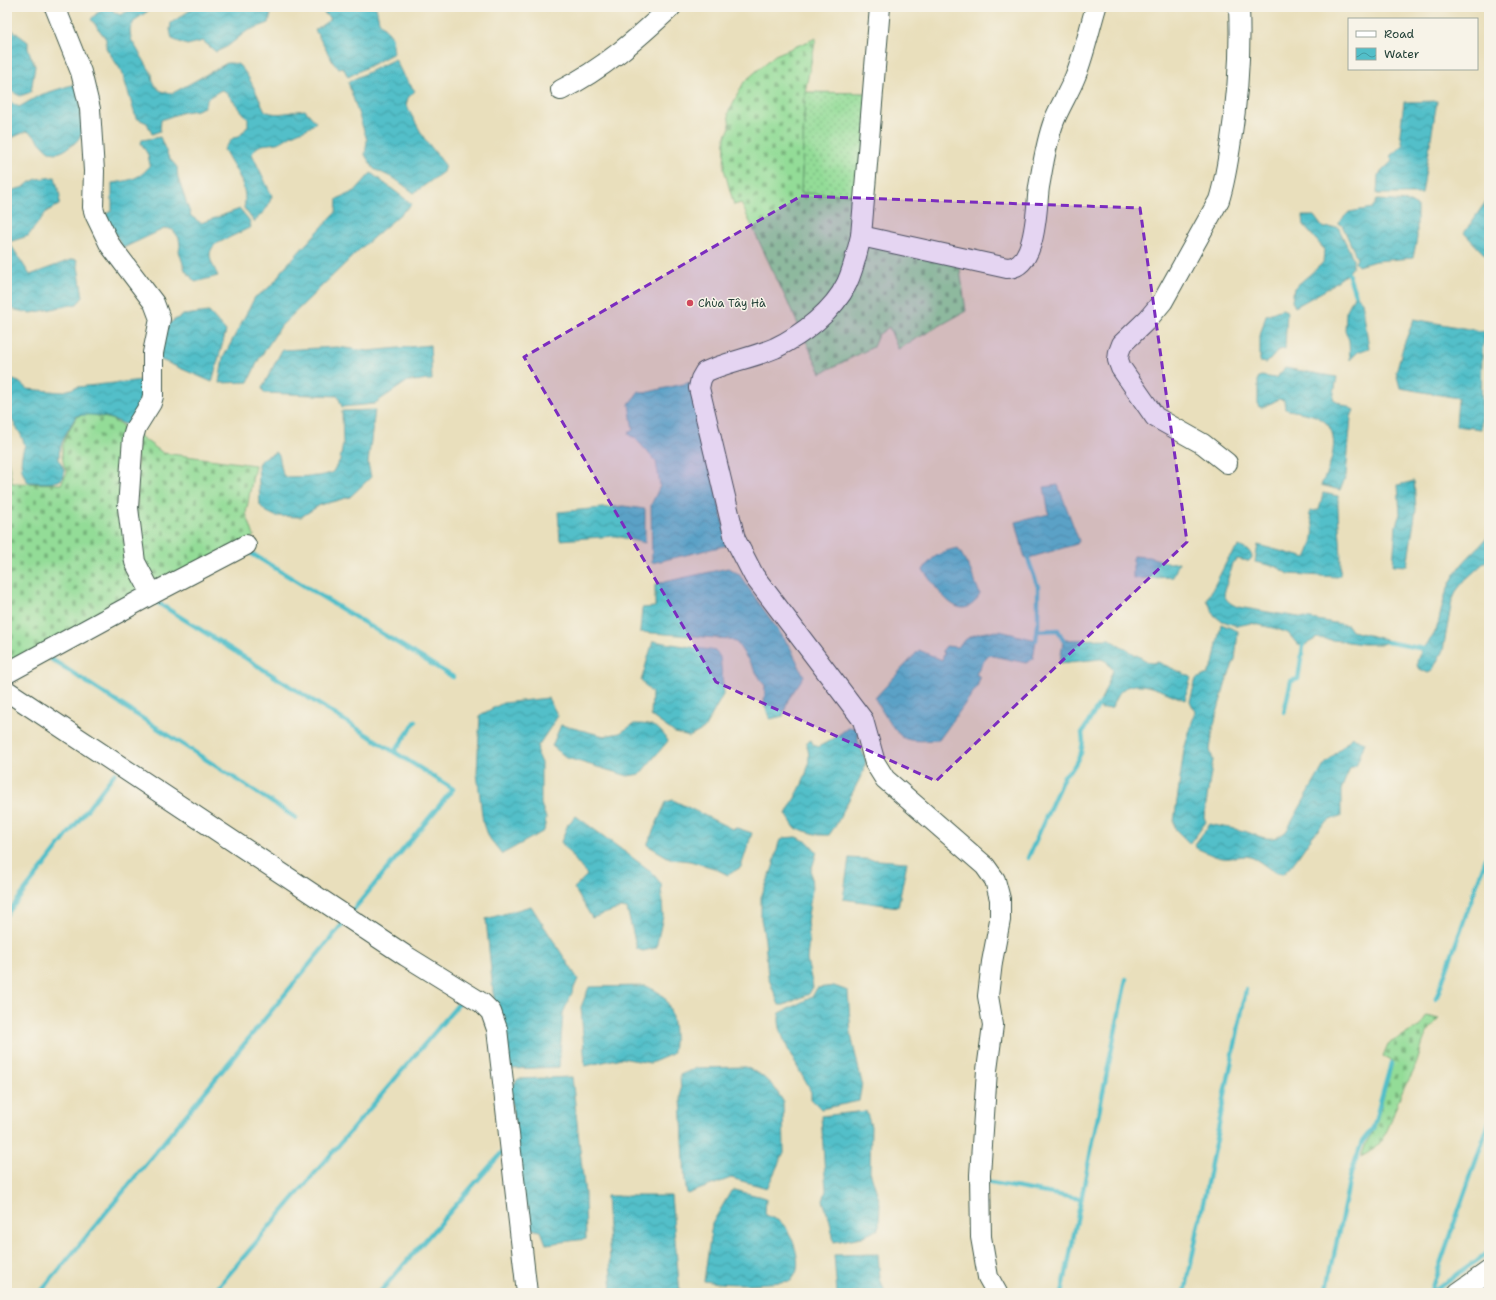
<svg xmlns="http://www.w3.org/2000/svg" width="1496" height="1300" font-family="'Shantell Sans',sans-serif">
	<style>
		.grass { fill: url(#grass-dots); stroke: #598c66 }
		.cemetery { fill: url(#cemetery-stones); stroke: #598c66 }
		.water { fill: url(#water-waves); stroke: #387e7e }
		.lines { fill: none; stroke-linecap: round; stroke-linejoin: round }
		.stream { stroke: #52bfc9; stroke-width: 4.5 }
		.minor-casing { stroke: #3d5548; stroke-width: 22 }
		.minor { stroke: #fff; stroke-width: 20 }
		.marked { fill: #7b2cbf; fill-opacity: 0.2; stroke: #7b2cbf; stroke-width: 3; stroke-dasharray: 8 5; stroke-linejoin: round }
		.poi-dot { fill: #d1495b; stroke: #f7f3e8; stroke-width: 1.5 }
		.labels { text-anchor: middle; stroke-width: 3; stroke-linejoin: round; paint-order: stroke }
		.poi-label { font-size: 11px; fill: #1f3d34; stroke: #f7f3e8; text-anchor: start }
	</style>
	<defs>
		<pattern id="grass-dots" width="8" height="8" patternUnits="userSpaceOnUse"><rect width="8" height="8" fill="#93dc97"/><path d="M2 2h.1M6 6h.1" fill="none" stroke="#77b47c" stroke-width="1.8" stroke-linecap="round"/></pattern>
		<pattern id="cemetery-stones" width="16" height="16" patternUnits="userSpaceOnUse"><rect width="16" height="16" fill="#93dc97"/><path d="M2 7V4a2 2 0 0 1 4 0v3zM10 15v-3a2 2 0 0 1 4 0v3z" fill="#77b47c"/></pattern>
		<pattern id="water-waves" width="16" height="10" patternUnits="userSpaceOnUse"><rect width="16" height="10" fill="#52bfc9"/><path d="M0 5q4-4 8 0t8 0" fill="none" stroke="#439ca4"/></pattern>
	</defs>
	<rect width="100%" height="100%" fill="#f7f3e8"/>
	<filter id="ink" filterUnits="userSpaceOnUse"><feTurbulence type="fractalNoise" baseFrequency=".025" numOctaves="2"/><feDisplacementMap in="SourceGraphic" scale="8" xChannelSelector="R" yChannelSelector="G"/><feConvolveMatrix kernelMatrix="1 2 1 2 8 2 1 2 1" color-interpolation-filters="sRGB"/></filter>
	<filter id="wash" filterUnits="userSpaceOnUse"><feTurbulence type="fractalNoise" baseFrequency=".012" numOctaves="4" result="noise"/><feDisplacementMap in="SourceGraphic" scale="16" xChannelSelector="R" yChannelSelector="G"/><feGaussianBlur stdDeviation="0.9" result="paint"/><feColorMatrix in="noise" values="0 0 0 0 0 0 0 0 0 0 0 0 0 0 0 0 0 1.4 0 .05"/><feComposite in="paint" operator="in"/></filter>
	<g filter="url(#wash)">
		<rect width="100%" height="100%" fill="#e9dfbc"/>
		<polygon class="grass" points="805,92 868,93 861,195 801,193"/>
		<g class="cemetery">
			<polygon points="816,38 805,92 801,193 861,195 858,230 959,263 966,311 898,349 889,327 878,335 873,347 821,373 741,203 734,205 724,169 725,138 730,127 728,113 744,82 775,55"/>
			<path d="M89,414L111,419L132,431L128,448L148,592L7,669V453L12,483L61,484L67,473C56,448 65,439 77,416Z"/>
			<polygon points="137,434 163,453 255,465 246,513 254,536 243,543 154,590 138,561"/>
			<path d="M1426,1016L1439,1019C1420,1037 1424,1045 1415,1067C1413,1075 1407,1082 1403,1089C1392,1113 1388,1147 1361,1157L1366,1143L1375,1128L1393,1062L1383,1056L1388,1044L1422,1025Z"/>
		</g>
		<g class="water">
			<path d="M103,7H112L114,12L120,15L137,7L148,11L135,20L130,29L131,39L152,74L153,82L158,89L163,92L173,93L227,63C231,63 236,63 239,65C249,74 259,99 265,111C278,117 291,111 305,110L316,122C310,129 302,130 294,134C289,136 285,140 280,142C269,146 258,141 252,154L272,196L267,208L254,222L244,208C249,185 234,169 224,149L233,138L239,137L248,126V119L225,91L221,90L208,98L204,107L197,110L183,112L161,120L160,131L152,134L147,123L136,118L122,72L106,48V39L91,19Z"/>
			<polygon points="195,7 272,7 269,23 247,31 228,46 216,52 203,41 187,45 172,39 170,30 171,23"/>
			<polygon points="317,7 376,7 379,21 392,37 394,53 348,77 343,67 339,68 334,64 315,30 331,19"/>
			<polygon points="7,26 28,42 28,49 35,66 31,92 20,96 7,89"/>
			<polygon points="395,59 403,75 415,91 408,98 406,105 424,138 445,165 443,172 414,193 395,179 374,169 365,155 367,140 348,82"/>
			<path d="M78,83L83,132C79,140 75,143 68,148C46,163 43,139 27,131L7,140V100L19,107L40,95Z"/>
			<polygon points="1437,101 1422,194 1377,194 1378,175 1392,161 1390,156 1403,145 1400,133 1404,102"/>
			<path d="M160,137L169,158L177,167L178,178L191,216L201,223L240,209L249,220L251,227L216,244C204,254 213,264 218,276L195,282L185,270L179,251L180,246L179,238L173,230L166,228L123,248L105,215L112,210V183C128,181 141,179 150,165L148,155L141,143L142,140Z"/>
			<path d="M371,173L412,204L359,250L281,326L259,359L248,382L219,383L223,358L255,297C266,291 277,282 281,271L336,212L337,199L355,191Z"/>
			<polygon points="55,177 60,196 59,205 47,211 28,236 9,242 30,275 73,259 77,260 83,297 77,304 31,313 15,310 7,306 7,192 24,187 30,182 37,179"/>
			<polygon points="1489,197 1489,259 1464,233"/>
			<polygon points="1377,200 1410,202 1417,206 1417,238 1413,258 1375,261 1358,266 1355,263 1357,258 1342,225 1338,223 1349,212 1373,208"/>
			<polygon points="1303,216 1314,216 1323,228 1338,227 1353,258 1353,267 1348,273 1327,289 1295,307 1292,301 1294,288 1323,263 1324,249 1304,226"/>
			<polygon points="1355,294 1362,301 1369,348 1358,352 1350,360 1349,340 1345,331 1346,312"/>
			<polygon points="1282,309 1287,311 1285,349 1279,350 1267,363 1260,362 1260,336 1266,315"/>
			<polygon points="209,312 226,331 212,382 159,359 168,324 183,315"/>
			<polygon points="1414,319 1485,332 1482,353 1481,429 1456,426 1458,398 1400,388 1396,372 1404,344"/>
			<polygon points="430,345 432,380 408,381 374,404 342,407 338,396 264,393 262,388 282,350 337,347 368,351"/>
			<path d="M1285,368L1337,377L1333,399L1354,410L1351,417L1346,476L1340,490L1321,485C1330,467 1344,433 1321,419C1312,413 1296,412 1285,409L1284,400L1279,399L1262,408L1258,406V378L1261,376L1276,378Z"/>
			<path d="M7,378L19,382L27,389L61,392L78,387L142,380L148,384L133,419L126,425C109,416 94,413 76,416C69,429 58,444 59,459C60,463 64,467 64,471C67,487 38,482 28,482C19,470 20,458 25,445L20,433L7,412Z"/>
			<polygon points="692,382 728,545 652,563 651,505 660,486 656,462 635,438 630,436 628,433 633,430 629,404 639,391 644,393"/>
			<polygon points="375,410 368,463 371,477 350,497 320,505 301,517 275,516 265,511 260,505 258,464 262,459 276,452 279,455 283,475 286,477 319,476 332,473 340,460 343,444 342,411"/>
			<polygon points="1414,481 1416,509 1407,566 1393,565 1396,525 1400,514 1398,485"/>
			<polygon points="1058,485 1079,541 1077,544 1025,559 1016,522 1049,514 1044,487"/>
			<path d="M1323,493L1338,496C1337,523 1343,549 1340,575L1338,577L1289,574L1277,567L1255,562L1258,545L1306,558C1313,544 1317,529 1309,514L1310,511L1319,510Z"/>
			<polygon points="623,506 645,509 645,543 615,536 560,540 558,512"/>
			<path d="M1489,535L1488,559L1465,580L1457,590L1452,601L1443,650L1432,671L1428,673L1418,668C1413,657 1429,643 1434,634C1439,625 1440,613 1443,604C1445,592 1451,580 1458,570C1466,557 1480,548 1489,535Z"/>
			<path d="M1239,546L1251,552L1252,558L1249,561L1237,559L1232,563L1224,594C1226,601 1231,604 1238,607L1347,625L1351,631L1385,639L1387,642L1382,644H1363L1317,638L1303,646L1298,645L1288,633L1277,629L1251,623L1237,626L1220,620L1214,615L1207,600L1229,557Z"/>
			<path d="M958,548L970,569L980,594C961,630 936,587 923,570C932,556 942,551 958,548Z"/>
			<polygon points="1133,556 1150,557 1169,563 1179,562 1173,577 1133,579"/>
			<polygon points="728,568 739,574 790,647 804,676 788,700 783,716 770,719 764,704 765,686 737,643 729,639 640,632 642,608 655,607 655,584"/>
			<polygon points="1221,624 1238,631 1235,660 1226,681 1214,724 1210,750 1213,760 1204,817 1206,822 1190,844 1175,829 1174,822 1184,750 1195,712 1190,701 1196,679 1208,674 1213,664"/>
			<path d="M1000,631L1036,640L1033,659L1026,663L988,655L976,673L980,678L977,687L939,740C929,740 911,743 902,737C894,731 879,707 875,698L919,650L942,660L944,653L942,651L946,646L957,647C971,633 981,632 1000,631Z"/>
			<path d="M1109,639L1150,663L1158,662L1191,677L1185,700C1158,690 1123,668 1112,708L1101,709L1100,703L1113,670L1106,661L1101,659L1060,663L1063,640Z"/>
			<polygon points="653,641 716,651 720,657 724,693 704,729 689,737 675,733 651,716 652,693 641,681"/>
			<polygon points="548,698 558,716 538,746 537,754 541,763 541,804 546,818 544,831 502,854 487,835 483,823 477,773 480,715 503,703"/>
			<path d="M634,724C650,724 659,725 668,741L640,774L628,776L567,758L552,746L561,725L604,736L620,733Z"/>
			<path d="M849,727L858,729V741L866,761L863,772L836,825L829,835H819L795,828L786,814C797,793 816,767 806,743L811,740L813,744L818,747L833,739Z"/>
			<path d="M1352,737L1365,742L1356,766L1350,768L1341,790V817C1316,818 1301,860 1283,874C1272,874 1263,862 1253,858C1242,853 1233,860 1223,858C1214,857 1204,851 1196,848L1195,844L1210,824C1221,827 1233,828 1244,831C1260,836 1273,845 1287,830L1324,765Z"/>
			<polygon points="673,800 732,829 737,828 752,833 741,867 728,875 714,868 690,861 671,859 647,845 666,802"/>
			<polygon points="576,816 652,872 661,884 663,916 656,948 643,951 637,949 627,909 621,908 592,918 574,888 587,875 561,842 568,824"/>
			<polygon points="796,837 808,842 817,852 811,871 812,890 807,922 809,938 807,960 813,987 809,994 784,1005 779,1005 768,977 765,940 761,919 761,897 773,867 779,842 783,838"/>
			<polygon points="849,858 907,862 898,907 843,899"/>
			<polygon points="531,906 578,979 563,1013 559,1067 511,1069 494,1002 486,919"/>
			<path d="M646,986C652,989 658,991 663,996C673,1006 677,1041 672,1054L651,1063L621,1058L585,1066L581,1007L589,987Z"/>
			<path d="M834,986L848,991L851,1035L862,1083L859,1101L821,1109L811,1099V1092C803,1075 773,1031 780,1013L812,997L817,988Z"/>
			<polygon points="746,1067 762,1076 774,1087 783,1101 784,1152 767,1188 731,1178 687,1194 685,1182 680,1075 696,1068"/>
			<polygon points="572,1077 585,1195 586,1239 546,1244 541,1231 526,1228 510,1088 518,1079"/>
			<polygon points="866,1111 871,1126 870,1171 880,1203 879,1229 862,1237 834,1242 830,1221 823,1201 826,1190 821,1116"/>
			<path d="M735,1190L766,1198L765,1214C770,1218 774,1218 779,1221C791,1229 800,1256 797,1270C796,1274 793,1278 791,1281C762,1284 733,1286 704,1281L712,1224L731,1191Z"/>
			<polygon points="606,1196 671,1196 680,1293 612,1293"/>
			<polygon points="878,1254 880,1278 885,1293 837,1293 834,1255"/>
		</g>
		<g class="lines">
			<g class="stream">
				<polyline points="1348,273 1355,294"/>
				<polyline points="246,553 249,552 453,677"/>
				<polyline points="1028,559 1038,587 1038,625 1036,640"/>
				<polyline points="155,601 453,789 350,914"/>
				<polyline points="1037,631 1058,630 1063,640"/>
				<polyline points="1387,642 1424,649"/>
				<polyline points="51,659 296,818"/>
				<polyline points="1284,712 1291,681 1298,679 1303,646"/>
				<polyline points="394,752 416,721"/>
				<polyline points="1028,858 1064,776 1074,766 1081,753 1083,741 1082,733 1100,703"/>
				<polyline points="7,914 115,773"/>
				<polyline points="1436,999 1489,850"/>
				<polyline points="985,1182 1081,1199"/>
				<polyline points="40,1293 345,921"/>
				<polyline points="213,1293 462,1000"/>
				<polyline points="379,1293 504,1150"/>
				<polyline points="1062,1293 1126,979"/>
				<polyline points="1185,1293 1246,990"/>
				<polyline points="1326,1293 1351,1173 1362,1142 1373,1128 1391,1064"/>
				<polyline points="1430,1293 1489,1123"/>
				<polyline points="1431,1293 1489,1252"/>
			</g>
		</g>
	</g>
	<g filter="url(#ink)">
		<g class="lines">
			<defs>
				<g id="minor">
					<polyline points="55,7 81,72 90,109 94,171 93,207 95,214 110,245 154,303 160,319 153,353 153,396 151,403 136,427 133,437 128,508 135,562 152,594"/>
					<path d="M880,7L861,236C857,252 854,268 847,283C834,311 802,335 775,348C752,358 727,362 705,372L701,379L699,388L735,539L754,576L863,720L875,763L885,779L985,866L995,880L1000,899V920L992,962L988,996L993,1025L987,1070L980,1175L981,1237L988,1277L997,1293"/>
					<path d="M561,90C603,69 637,39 671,7"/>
					<path d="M861,236L1007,268C1037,268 1036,208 1039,187C1043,165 1046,142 1054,121C1060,106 1069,92 1075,77C1084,55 1089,30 1096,7"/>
					<path d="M1227,463L1203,444L1155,417L1121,368L1118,360L1119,352L1122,344L1148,319L1163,301L1219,200C1225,181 1228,161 1231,140C1238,94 1241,54 1239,7"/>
					<polyline points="7,673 152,594 246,545"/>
					<polyline points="7,691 406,956 482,1003 491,1012 497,1029 527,1293"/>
					<polyline points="1458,1293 1489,1271"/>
				</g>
			</defs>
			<use href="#minor" class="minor-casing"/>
			<use href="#minor" class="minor"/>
		</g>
	</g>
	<path class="marked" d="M801,196L1140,208L1187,542L936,781L716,682L524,357Z"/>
	<circle class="poi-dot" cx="690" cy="303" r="4"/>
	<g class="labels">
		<g class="poi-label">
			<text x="698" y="307">Chùa Tây Hà</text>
		</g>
	</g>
	<rect width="1496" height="1300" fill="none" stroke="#f7f3e8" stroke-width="24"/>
	<rect x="1348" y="18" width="130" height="52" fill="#f7f3e8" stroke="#a1aaa0"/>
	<rect x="1356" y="31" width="20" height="6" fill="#ffffff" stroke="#a1aaa0"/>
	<text x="1384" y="38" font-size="12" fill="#1f3d34">Road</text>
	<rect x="1356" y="48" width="20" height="12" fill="url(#water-waves)" stroke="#a1aaa0"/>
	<text x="1384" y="58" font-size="12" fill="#1f3d34">Water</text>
</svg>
